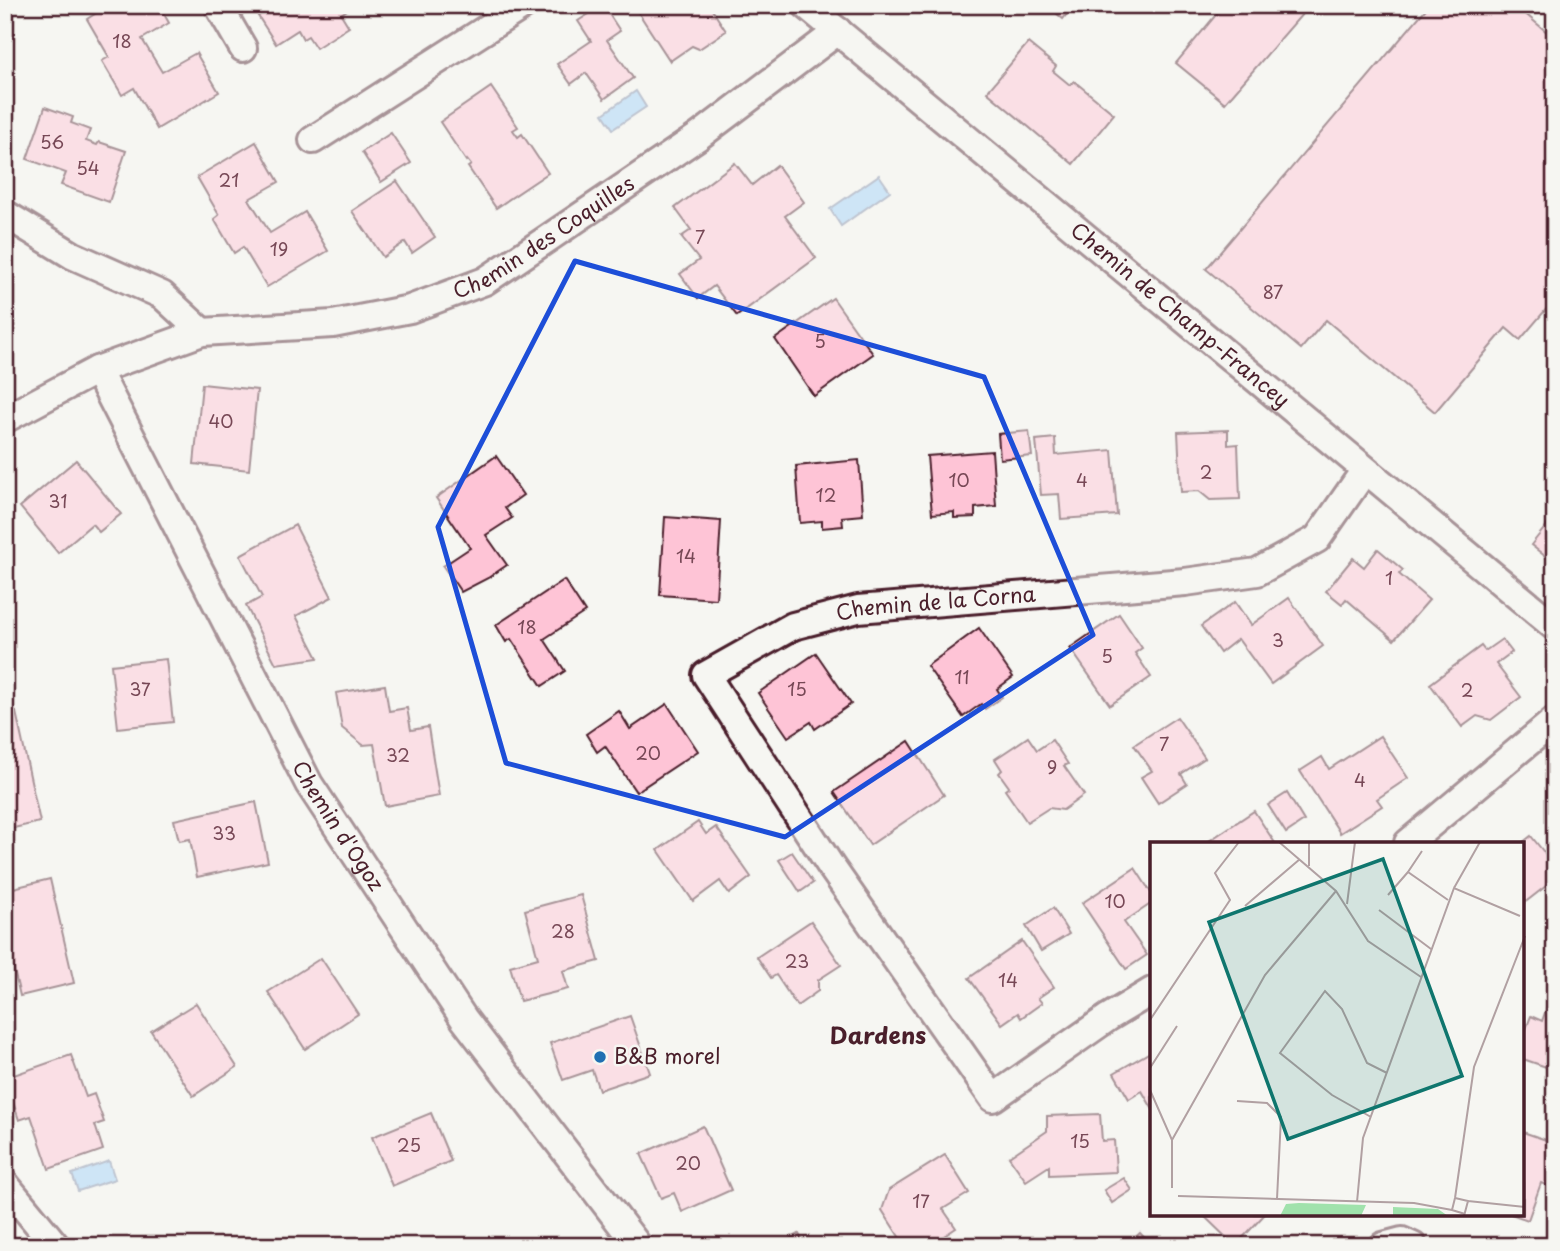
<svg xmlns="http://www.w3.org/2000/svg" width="1560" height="1251" font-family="'Playpen Sans',sans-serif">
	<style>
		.water { fill: #9dd0fa; stroke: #7c89a7; stroke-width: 2 }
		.building { fill: #fec4d6; stroke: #4a1f2b; stroke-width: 2 }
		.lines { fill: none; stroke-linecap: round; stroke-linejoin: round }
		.minor-casing { stroke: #4a1f2b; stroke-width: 32 }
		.minor { stroke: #f6f6f2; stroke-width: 26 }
		.marked { fill: none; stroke: #1d4ed8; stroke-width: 5; stroke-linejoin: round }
		.poi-dot { fill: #1f6fb2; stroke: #f6f6f2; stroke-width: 2.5 }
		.labels { text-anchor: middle; stroke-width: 5; stroke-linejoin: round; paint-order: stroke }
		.number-label { font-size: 18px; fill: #774856 }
		.street-label { font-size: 21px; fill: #4a1f2b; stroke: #f6f6f2 }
		.poi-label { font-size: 21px; fill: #4a1f2b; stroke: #f6f6f2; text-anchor: start }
		.neighbourhood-label { font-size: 23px; font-weight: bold; fill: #4a1f2b; stroke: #f6f6f2 }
		.inset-road { fill: none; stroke: #b1a0a2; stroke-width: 2 }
		.view { fill: #0f766e; fill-opacity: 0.15; stroke: #0f766e; stroke-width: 3.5 }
		.inset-edge { fill: none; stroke: #4a1f2b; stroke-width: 3.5 }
	</style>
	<rect width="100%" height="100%" fill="#f6f6f2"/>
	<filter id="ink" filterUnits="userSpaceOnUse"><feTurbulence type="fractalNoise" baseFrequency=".0143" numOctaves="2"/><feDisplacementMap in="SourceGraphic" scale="14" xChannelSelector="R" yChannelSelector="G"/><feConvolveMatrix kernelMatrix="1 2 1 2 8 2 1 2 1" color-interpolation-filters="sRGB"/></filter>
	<g filter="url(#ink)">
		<g class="water">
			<polygon points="636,91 646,107 613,129 603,114"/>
			<polygon points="879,175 890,191 841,226 830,209"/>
			<polygon points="109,1161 115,1179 78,1191 72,1174"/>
		</g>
		<g class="building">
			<polygon points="109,5 159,5 169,23 142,39 162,72 196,53 219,92 157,129 134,88 122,95 102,61 109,57 87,19"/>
			<polygon points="274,5 344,5 347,10 341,14 349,27 316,48 308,36 303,39 298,30 276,44 258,16"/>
			<polygon points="603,5 620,31 607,40 633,78 604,99 586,73 571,84 557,64 591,41 578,21"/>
			<polygon points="648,5 709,5 726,31 699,49 692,46 670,61 638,12"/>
			<polygon points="1047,5 1074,5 1063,19"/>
			<polygon points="1224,5 1310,5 1225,103 1176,63"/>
			<polygon points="1429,5 1515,5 1555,39 1555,299 1520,340 1506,328 1435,412 1326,320 1301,349 1206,269"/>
			<polygon points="1028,43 1056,66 1053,71 1070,85 1074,81 1114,114 1073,164 987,92"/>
			<polygon points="491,87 518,127 513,130 518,137 522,134 548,173 496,208 468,167 471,165 467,160 466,161 440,122"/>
			<polygon points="45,107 73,117 71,123 90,130 86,141 97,145 99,142 126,151 109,202 61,185 66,173 27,159"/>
			<polygon points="391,133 411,163 381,182 362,152"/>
			<polygon points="256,142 279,182 249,199 270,233 305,212 328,251 267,287 243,247 234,253 214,219 219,215 197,177"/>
			<polygon points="735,163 752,185 777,165 804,202 785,216 816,258 737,316 714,286 698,298 680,274 699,260 681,237 691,230 675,208"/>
			<polygon points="397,181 435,237 412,253 405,242 383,257 352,211"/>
			<polygon points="833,298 873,354 814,396 775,339"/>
			<polygon points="202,384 257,390 249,470 194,464"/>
			<polygon points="1228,430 1228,445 1238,444 1240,499 1210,500 1199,491 1181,492 1178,432"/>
			<polygon points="1029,431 1032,456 1000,459 998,434"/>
			<polygon points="1055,438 1056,455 1112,450 1117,515 1061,519 1059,494 1041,495 1036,440"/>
			<polygon points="992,451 996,506 975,508 975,517 954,518 954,512 932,514 927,456"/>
			<polygon points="496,456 523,495 505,508 512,518 486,535 507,565 488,578 461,592 443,566 470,548 436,498"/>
			<polygon points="76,460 121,514 99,532 92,524 58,553 20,507"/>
			<polygon points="859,460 863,515 842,517 843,526 822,528 822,521 800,523 796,466"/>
			<polygon points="1555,515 1555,564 1531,545"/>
			<polygon points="665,517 721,521 716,599 660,595"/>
			<polygon points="295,525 332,597 296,616 318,658 276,664 246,606 262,597 240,555"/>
			<polygon points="1378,549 1403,570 1399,574 1429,600 1394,640 1346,599 1342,604 1326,591 1353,558 1364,567"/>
			<polygon points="564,580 585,612 544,639 565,671 542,686 511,639 506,642 496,625"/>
			<polygon points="1289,598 1323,646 1271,684 1238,639 1220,653 1201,626 1235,602 1251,625"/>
			<polygon points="1119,614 1142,648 1135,653 1151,677 1110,705 1070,648"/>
			<polygon points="979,628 1013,677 997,689 1002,697 985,709 981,704 963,717 927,666"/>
			<polygon points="1502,639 1512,652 1496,664 1521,697 1491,720 1477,716 1462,727 1430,684 1481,646 1485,651"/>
			<polygon points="816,653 851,704 815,729 811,722 788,737 758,693"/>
			<polygon points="166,659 173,722 118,728 111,665"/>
			<polygon points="385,685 389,711 407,708 411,730 428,727 439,796 385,806 374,744 363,745 342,728 336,693"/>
			<polygon points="667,704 698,751 636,792 605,746 597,752 586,734 619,711 630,729"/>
			<polygon points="16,712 40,822 5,830 5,714"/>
			<polygon points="1177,717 1205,758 1181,774 1187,784 1158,803 1141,777 1152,771 1134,745"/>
			<polygon points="1380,736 1408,778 1377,799 1382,806 1340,833 1300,771 1322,757 1329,769"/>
			<polygon points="1028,737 1037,750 1052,740 1068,764 1064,766 1084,795 1063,810 1049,808 1027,822 1005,790 1009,787 999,773 1002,770 995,759"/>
			<polygon points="909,741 944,795 870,845 834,792"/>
			<polygon points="1287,793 1304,821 1286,833 1268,805"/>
			<polygon points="256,802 268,862 197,877 190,839 179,841 174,820"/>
			<polygon points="1254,811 1275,843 1206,843"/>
			<polygon points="698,822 706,834 716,827 751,877 729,894 720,881 693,901 658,850"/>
			<polygon points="1531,836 1555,866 1555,879 1523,904 1522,843"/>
			<polygon points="792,852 813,883 800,892 779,860"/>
			<polygon points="1135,868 1152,894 1152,903 1124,922 1147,955 1126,969 1082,903"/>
			<polygon points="50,879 74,983 20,996 5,932 5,890"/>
			<polygon points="581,895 599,961 563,971 568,989 520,1001 510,966 538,958 525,910"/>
			<polygon points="1053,908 1069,934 1041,951 1026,926"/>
			<polygon points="811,921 841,965 818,980 818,991 797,1006 776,975 771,978 757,957"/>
			<polygon points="1022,941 1054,987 1038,998 1042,1003 1021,1018 1018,1013 1002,1024 969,978"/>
			<polygon points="321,958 358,1014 305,1049 268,992"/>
			<polygon points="1555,985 1555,1070 1523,1059 1523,1037 1531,1016 1542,1021"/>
			<polygon points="196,1003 237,1067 193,1096 151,1031"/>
			<polygon points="630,1016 650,1073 599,1090 592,1070 563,1080 550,1043"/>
			<polygon points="1152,1051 1152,1108 1142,1091 1129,1099 1114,1073"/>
			<polygon points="71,1055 86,1097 94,1094 104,1122 95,1125 103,1150 49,1169 31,1116 19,1120 5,1078"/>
			<polygon points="431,1113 451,1161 392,1186 372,1137"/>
			<polygon points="1100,1114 1102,1141 1114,1140 1116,1172 1049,1175 1049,1166 1026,1181 1009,1157 1047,1131 1047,1116"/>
			<polygon points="703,1126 731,1190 682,1212 674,1193 661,1198 641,1154"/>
			<polygon points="1523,1132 1555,1143 1555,1177 1551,1187 1541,1183 1528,1220 1511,1214 1523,1214"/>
			<polygon points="945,1155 969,1193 943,1209 956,1228 929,1246 905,1246 882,1210 889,1190"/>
			<polygon points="1124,1178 1132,1190 1112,1203 1104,1190"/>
			<polygon points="1202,1214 1265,1214 1235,1246"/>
			<polygon points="1140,1233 1152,1246 1126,1246"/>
			<polygon points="799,1234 805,1246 778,1246"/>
		</g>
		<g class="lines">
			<defs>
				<g id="minor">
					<polyline points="218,5 243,48"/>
					<path id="s1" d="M806,5L1555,627"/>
					<polyline points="313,140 524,5"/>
					<polyline points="5,214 72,255 162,295 202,332"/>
					<path id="s2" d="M97,370L309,784L464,1019L638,1246"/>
					<path id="s3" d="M5,419L97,370L202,332L333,324L410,309L485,281L699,136L838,31"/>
					<polyline points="1408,843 1555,720"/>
					<path id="s4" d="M1152,991L1109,1017L993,1098L832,868L706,675L793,626L858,609L1185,582L1257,572L1317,539L1365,470"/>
					<polyline points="5,1184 56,1246"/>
					<polyline points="1383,1246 1402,1241 1413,1246"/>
				</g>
			</defs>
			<use href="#minor" class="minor-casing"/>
			<use href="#minor" class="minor"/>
		</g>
	</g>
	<path d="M0 0H1560V1251H0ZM575,261L984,377L1093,635L785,837L506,763L438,527Z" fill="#f6f6f2" fill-opacity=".55" fill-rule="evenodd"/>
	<path class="marked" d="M575,261L984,377L1093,635L785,837L506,763L438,527Z"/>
	<circle class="poi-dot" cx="600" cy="1057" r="7"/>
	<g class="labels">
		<g class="number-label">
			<text x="122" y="48">18</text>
			<text x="52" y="149">56</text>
			<text x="88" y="175">54</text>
			<text x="229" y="187">21</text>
			<text x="700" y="244">7</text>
			<text x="279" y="256">19</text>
			<text x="1273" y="299">87</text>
			<text x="820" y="348">5</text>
			<text x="221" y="428">40</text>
			<text x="1206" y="479">2</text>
			<text x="959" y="487">10</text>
			<text x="1082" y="487">4</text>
			<text x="826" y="502">12</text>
			<text x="58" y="508">31</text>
			<text x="686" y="563">14</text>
			<text x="1389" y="585">1</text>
			<text x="527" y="634">18</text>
			<text x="1278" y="647">3</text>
			<text x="1107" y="663">5</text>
			<text x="962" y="684">11</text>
			<text x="140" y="696">37</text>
			<text x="797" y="696">15</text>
			<text x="1467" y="697">2</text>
			<text x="1164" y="751">7</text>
			<text x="648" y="760">20</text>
			<text x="398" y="762">32</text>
			<text x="1052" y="774">9</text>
			<text x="1360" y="787">4</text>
			<text x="224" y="840">33</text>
			<text x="1115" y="908">10</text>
			<text x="563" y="938">28</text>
			<text x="797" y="968">23</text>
			<text x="1008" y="987">14</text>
			<text x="1080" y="1148">15</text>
			<text x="409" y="1152">25</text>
			<text x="688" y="1170">20</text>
			<text x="921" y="1208">17</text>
		</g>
		<g class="street-label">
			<text dy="7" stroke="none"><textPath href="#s3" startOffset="578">Chemin des Coquilles</textPath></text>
			<text dy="7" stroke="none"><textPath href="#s1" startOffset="486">Chemin de Champ-Francey</textPath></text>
			<text dy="7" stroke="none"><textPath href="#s4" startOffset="948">Chemin de la Corna</textPath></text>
			<text dy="7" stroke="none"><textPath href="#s2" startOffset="516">Chemin d'Ogoz</textPath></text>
		</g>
		<g class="poi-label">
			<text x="614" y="1064">B&amp;B morel</text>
		</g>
		<g class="neighbourhood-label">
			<text x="878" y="1044">Dardens</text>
		</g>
	</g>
	<g transform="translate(1150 842)">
		<rect width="374" height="374" fill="#f6f6f2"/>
		<path d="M136,362L149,361L216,363L211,374H130ZM243,365L288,367L298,374H243Z" fill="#a0e2ac"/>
		<path class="inset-road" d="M129,0L186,49L218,99L271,135M159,0V24M272,9L258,30L298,58M304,46L330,0M238,53L258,30M197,62L205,0M95,64L150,17M229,68L281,107M0,178L80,58L65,31L89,0M0,226L27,184M0,248L22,298V346M87,259L117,261L131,275L127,357M221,275L182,253L130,211L175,149L192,167L217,221L237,231M22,298L115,133L186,49M28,354L264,361L302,368M305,356L324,225L375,94M318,359L375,365M207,360L213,296L304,46L370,74M314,374L318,359L305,356L302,368L315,372"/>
		<path class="view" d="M233,17L312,234L138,297L59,80Z"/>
		<rect width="374" height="374" class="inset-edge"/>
	</g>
	<rect width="1560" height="1251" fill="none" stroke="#f6f6f2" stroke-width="28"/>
	<rect x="14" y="14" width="1532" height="1223" fill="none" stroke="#4a1f2b" stroke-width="2.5" filter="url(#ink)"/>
</svg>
